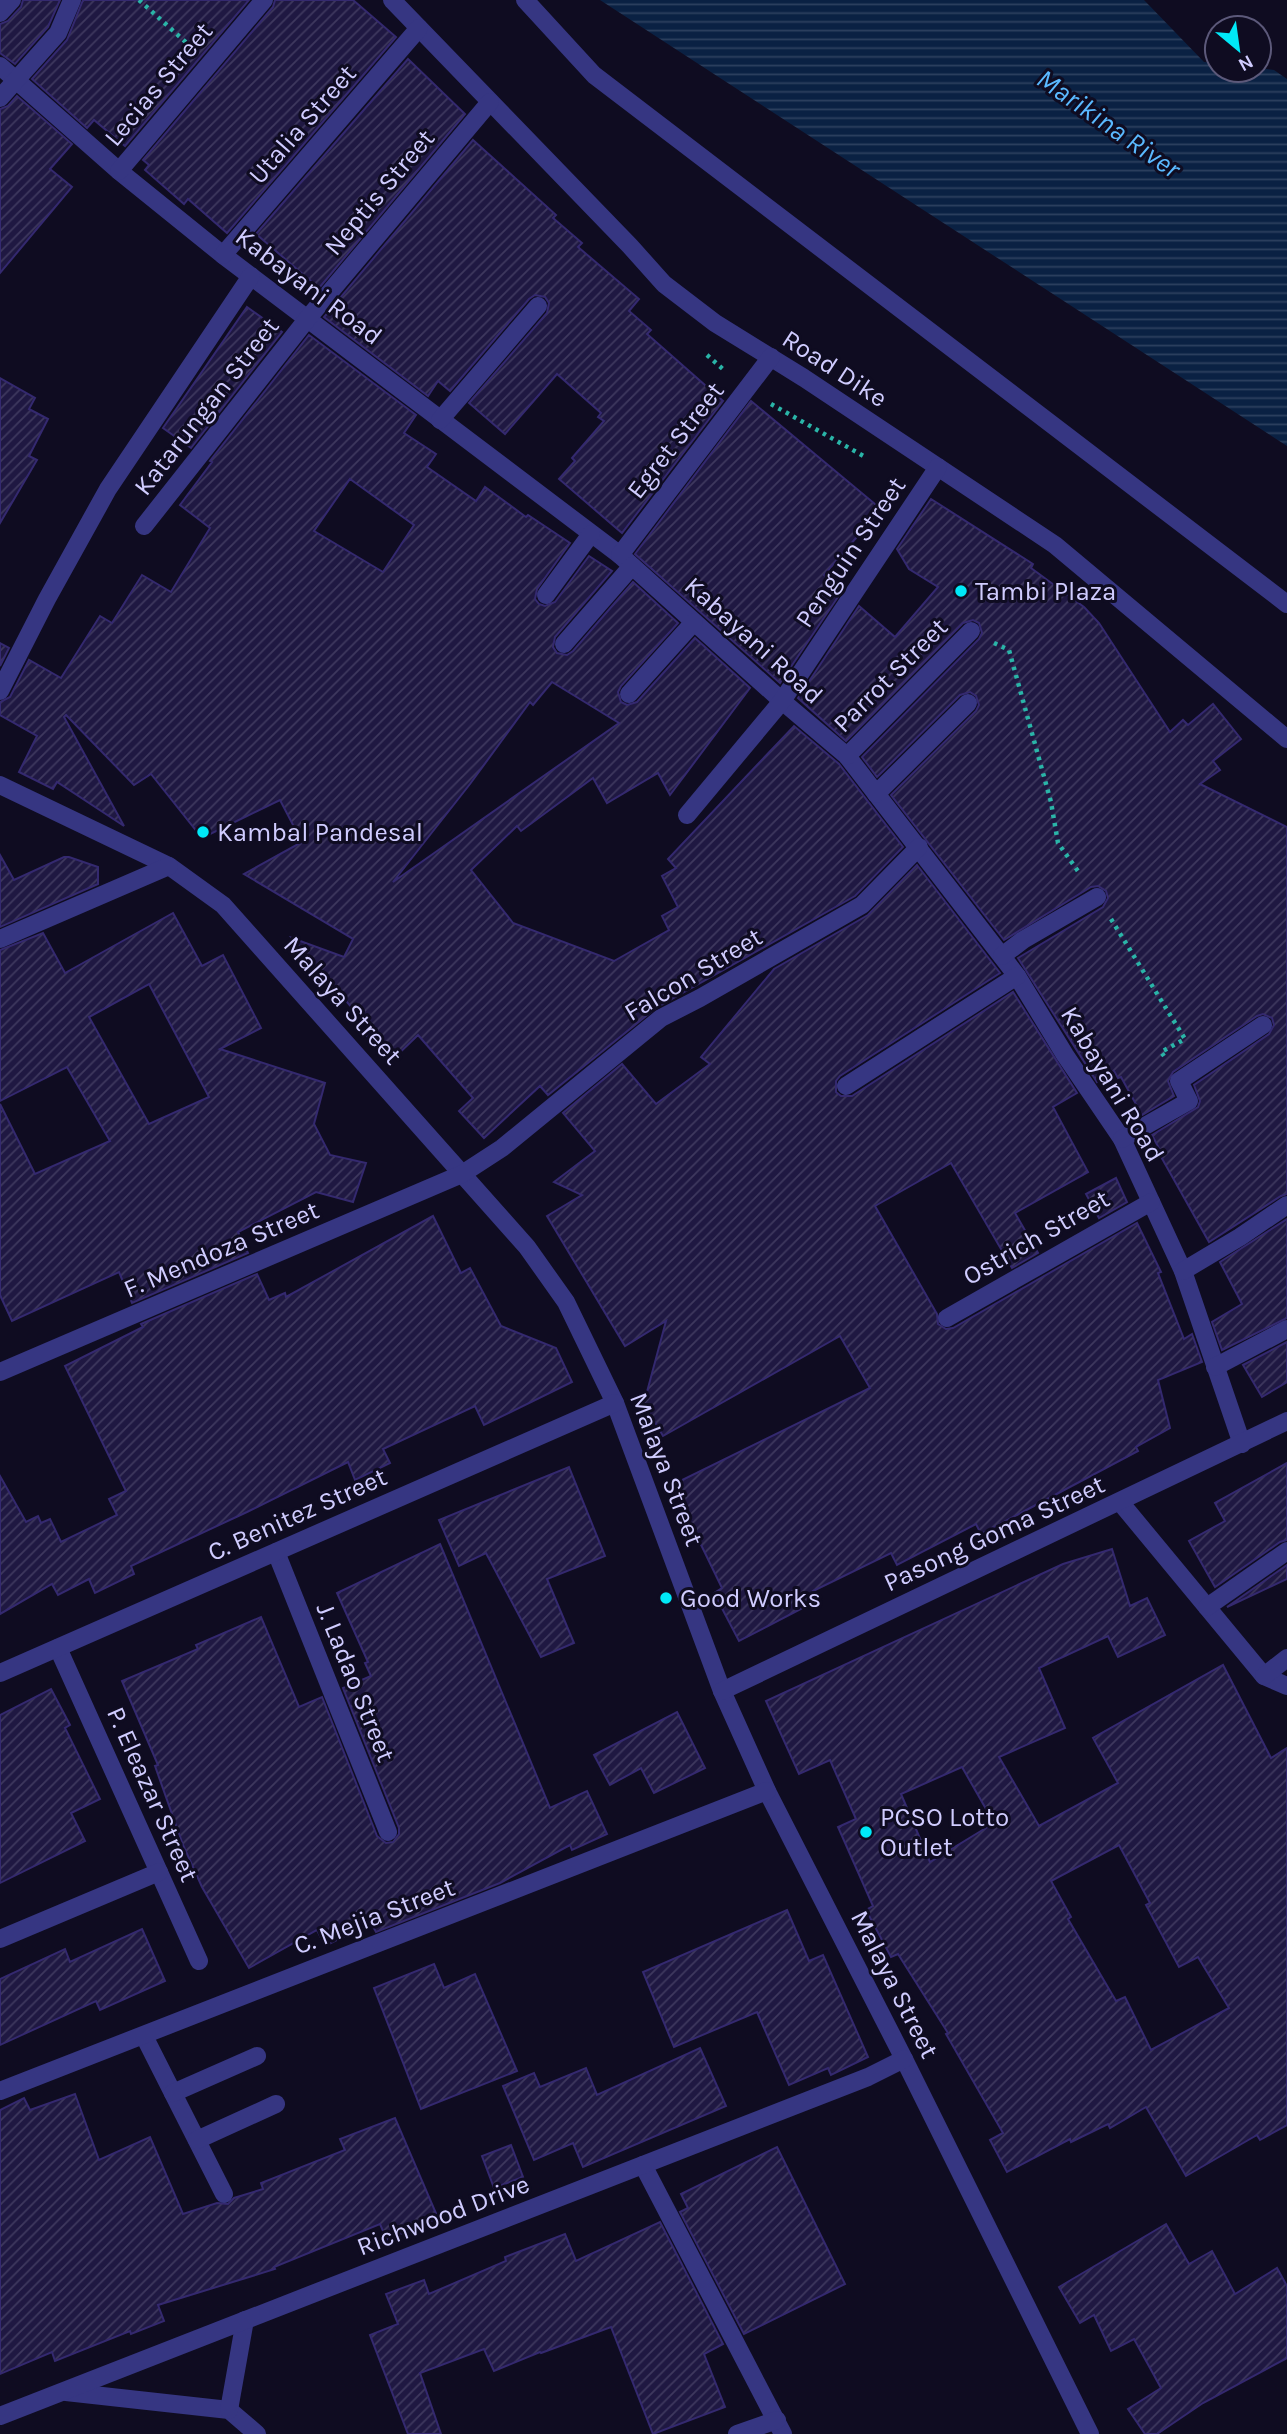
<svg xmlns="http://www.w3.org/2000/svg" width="1287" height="2434" font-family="Karla,sans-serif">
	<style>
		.water { fill: url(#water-rules) }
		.building { fill: url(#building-hatch); stroke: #34296f; stroke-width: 2; fill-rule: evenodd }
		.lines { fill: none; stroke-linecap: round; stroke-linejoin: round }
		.path { stroke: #2ab5a8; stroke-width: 4.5; stroke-dasharray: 3.5 5; stroke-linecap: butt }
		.minor { stroke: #363682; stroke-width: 18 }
		.poi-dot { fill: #00e8f7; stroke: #0f0c21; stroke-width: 2.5 }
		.labels { text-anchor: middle; stroke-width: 6; stroke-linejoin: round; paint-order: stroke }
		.street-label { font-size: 26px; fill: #d0ccff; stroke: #0f0c21 }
		.poi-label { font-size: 26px; fill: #d0ccff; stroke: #0f0c21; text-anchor: start }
		.water-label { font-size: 28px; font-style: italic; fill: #5ab9ff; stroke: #0f0c21 }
	</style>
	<defs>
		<pattern id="water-rules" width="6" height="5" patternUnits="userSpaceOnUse" patternTransform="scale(1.75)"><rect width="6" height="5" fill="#0a2143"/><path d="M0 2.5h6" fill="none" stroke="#2d405f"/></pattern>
		<pattern id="building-hatch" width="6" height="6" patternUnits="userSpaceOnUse" patternTransform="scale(1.75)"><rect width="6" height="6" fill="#1f1842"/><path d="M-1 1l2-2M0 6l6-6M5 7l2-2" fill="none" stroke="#3e385e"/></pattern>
	</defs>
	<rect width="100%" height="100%" fill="#0f0c21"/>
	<polygon class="water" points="600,0 1144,0 1204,62 1217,63 1217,70 1259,70 1259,68 1274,70 1287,79 1287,446"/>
	<g class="building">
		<polygon points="23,0 60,0 48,27 15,64 0,53 0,24 8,21 21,7"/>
		<polygon points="83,0 249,0 125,146 94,120 87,128 32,79 67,40"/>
		<polygon points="275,0 353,0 396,37 227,233 188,199 184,204 145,170 149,165 143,160 273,7"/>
		<polygon points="408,59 465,114 319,288 256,234"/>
		<polygon points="17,96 72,144 50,169 72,187 0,273 0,109 8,106"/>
		<polygon points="473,140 556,215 553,218 582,243 578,247 639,299 629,311 651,330 647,334 723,401 622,533 559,479 575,461 572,458 604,421 598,417 601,413 557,374 505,434 469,403 547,313 549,303 545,297 535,295 529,299 450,391 438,381 428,396 324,317"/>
		<polygon points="247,307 282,332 191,448 163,428"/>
		<path d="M309,335L416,415L404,433L436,454L427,467L476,501L485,487L526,517L528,515L570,543L537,589L535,599L539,604L545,606L555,602L589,556L612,571L555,637L553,647L557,653L567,655L573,651L633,582L678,623L621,686L618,692L621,702L627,705L637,702L695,638L750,688L670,795L658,773L607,803L593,778L521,831L517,826L471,870L513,923L614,961L669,930L662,916L678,907L662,876L676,868L668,859L794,726L839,764L903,847L855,896L656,1008L548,1095L540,1086L484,1138L459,1111L473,1098L418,1035L391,1061L366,1035L371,1030L292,938L344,957L353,939L244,874L302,842L280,800L202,838L151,774L134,785L66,715L64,717L124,826L57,782L53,789L19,772L37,736L0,715V702L10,697L29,660L61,678L100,616L112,623L142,575L171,592L210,528L180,505L212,462L210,461ZM350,479L414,525L383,572L314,531ZM552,682L619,723L393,882L470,784L530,702L533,705Z"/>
		<polygon points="0,378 35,398 29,409 48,419 29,456 37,460 0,523"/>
		<polygon points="751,401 881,509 824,575 842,591 780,683 635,554"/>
		<polygon points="931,499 1033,564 1031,568 1084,607 1099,623 1170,732 1183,720 1188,725 1213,704 1241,739 1213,761 1220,770 1200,784 1287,827 1287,1194 1281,1196 1209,1242 1160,1155 1162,1154 1152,1135 1198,1107 1200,1101 1194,1085 1269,1034 1274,1025 1272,1018 1263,1014 1257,1016 1173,1072 1168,1081 1174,1096 1142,1115 1121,1077 1118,1078 1114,1071 1097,1082 1018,958 1103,907 1108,898 1106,891 1098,886 1091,887 1004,940 891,795 976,711 979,705 976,696 970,692 960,695 877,777 862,757 979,639 982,633 979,623 973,620 963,623 846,741 798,698 859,606 895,637 938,587 909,569 897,549"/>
		<polygon points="0,643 9,648 0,666"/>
		<polygon points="0,855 14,880 64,857 69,857 98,867 98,884 0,927"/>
		<polygon points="917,865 1000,973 840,1076 836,1081 836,1092 841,1096 852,1096 1013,992 1077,1093 1053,1107 1088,1172 1015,1213 1038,1253 1012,1268 951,1163 875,1206 937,1314 938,1324 946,1329 953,1328 1137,1223 1161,1272 1158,1273 1184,1339 1192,1334 1202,1362 1158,1380 1170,1428 1136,1447 1138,1451 981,1534 976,1524 897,1565 891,1553 813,1591 818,1600 739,1641 714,1593 722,1588 672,1485 870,1388 840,1336 663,1436 644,1403 666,1321 625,1346 547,1216 582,1195 554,1182 595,1151 563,1113 622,1064 656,1104 710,1064 701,1057 774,969 868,915"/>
		<path d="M173,913L202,966L223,955L261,1028L220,1049L325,1083L314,1124L330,1155L366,1163L353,1202L316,1192L238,1232L248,1253L132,1303L119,1272L12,1321L0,1295V1104L35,1174L110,1141L67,1067L0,1101V950L43,933L65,973ZM149,984L209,1097L149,1124L89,1017Z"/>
		<polygon points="1116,1178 1127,1202 1099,1218 1086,1194"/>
		<polygon points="433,1216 461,1273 470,1268 501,1326 556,1348 572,1382 484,1425 475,1406 383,1449 390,1463 355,1480 348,1462 247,1512 131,1566 134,1574 95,1593 89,1579 58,1595 52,1584 0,1614 0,1476 26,1522 38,1516 41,1523 50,1519 61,1542 117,1515 109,1499 126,1491 65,1366 143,1327 141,1324 257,1274 269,1300 285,1293 286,1297"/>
		<polygon points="1287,1219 1287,1318 1222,1350 1212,1322 1242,1304 1220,1262"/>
		<polygon points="1287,1342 1287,1382 1262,1397 1243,1365"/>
		<polygon points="1287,1463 1287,1540 1280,1542 1215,1587 1189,1541 1225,1521 1215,1503"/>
		<polygon points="569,1467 605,1556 547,1579 574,1643 541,1657 486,1553 459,1566 439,1520"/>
		<polygon points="440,1544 550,1808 587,1791 607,1834 572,1850 570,1845 500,1883 376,1932 371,1923 325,1946 317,1930 249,1968 202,1887 183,1845 155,1766 158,1765 122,1681 198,1649 196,1645 261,1617 299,1707 322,1697 377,1836 386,1843 393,1842 399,1834 399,1828 343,1688 371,1676 365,1663 368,1662 337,1593"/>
		<path d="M1112,1549L1130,1606L1147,1598L1165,1635L1118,1657L1108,1636L1039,1668L1065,1728L999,1757L1039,1826L1118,1783L1093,1738L1223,1665L1271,1758L1287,1748V2125L1260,2140L1257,2135L1186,2176L1146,2107L1110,2128L1108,2124L1071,2142L1070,2139L1007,2172L990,2140L1003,2133L946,2034L948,2033L898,1954L891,1957L866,1910L873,1906L838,1827L856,1819L830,1760L799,1774L766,1701L1063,1564ZM962,1767L994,1823L930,1862L901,1794ZM1119,1845L1150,1903L1146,1905L1179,1967L1198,1957L1229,2008L1151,2050L1125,1997L1116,2001L1068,1919L1071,1917L1051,1881Z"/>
		<polygon points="1287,1565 1287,1579 1227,1607"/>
		<polygon points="51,1689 70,1725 65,1728 100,1799 71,1813 85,1841 0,1883 0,1715"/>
		<polygon points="677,1712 705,1768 654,1793 641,1768 610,1785 594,1755"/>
		<polygon points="787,1910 809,1961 823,1955 868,2057 831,2075 828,2068 789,2085 757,2012 674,2047 643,1972"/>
		<polygon points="142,1929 165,1981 100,2010 96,2001 0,2045 0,1979 65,1949 70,1962"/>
		<polygon points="434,1964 444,1988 475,1974 517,2071 421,2109 374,1988"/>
		<polygon points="700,2048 726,2106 583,2167 573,2143 534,2160 503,2086 534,2073 540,2087 586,2068 597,2095"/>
		<polygon points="75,2094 99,2160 150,2137 183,2214 217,2203 228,2204 234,2198 263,2189 261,2183 345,2150 340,2139 395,2118 438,2218 387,2240 380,2224 274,2267 275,2269 158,2305 164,2321 131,2334 130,2331 55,2361 52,2352 0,2374 0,2110 24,2098 30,2110"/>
		<polygon points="511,2145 523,2177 494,2188 482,2156"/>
		<polygon points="777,2147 845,2284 744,2334 680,2212 688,2208 681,2194"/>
		<polygon points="660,2222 723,2344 704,2354 725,2407 653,2434 611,2327 541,2353 540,2352 494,2371 484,2349 420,2373 441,2434 408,2434 370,2335 398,2324 386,2294 424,2280 429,2294 506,2261 505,2257 565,2234 576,2261"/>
		<polygon points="1166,2224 1189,2264 1212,2251 1235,2294 1277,2268 1287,2286 1287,2358 1203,2403 1157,2434 1145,2434 1128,2409 1161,2388 1134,2339 1111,2351 1094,2315 1080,2323 1059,2287"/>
	</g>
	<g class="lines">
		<g class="path">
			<polyline points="139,0 190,46"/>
			<polyline points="707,355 724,370"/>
			<polyline points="771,404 867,458"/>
			<polyline points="994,643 1009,650 1051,802 1058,843 1080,874"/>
			<polyline points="1111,919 1185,1039 1161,1052 1164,1056"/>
		</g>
		<g class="minor">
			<polyline points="392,0 630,246 664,284 715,323 804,378 1055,545 1287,739"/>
			<polyline points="525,0 594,75 1287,604"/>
			<polyline points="0,13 12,0"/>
			<polyline points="0,66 119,171 223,255 620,555 782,701 847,756 1017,976 1065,1055 1122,1139 1183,1271 1242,1444"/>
			<polyline points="0,98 58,33 72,0"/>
			<polyline points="119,171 264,0"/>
			<polyline points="223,255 419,28"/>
			<polyline points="440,420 538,306"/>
			<polyline points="144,526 308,318 490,102"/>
			<polyline points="620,555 771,357"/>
			<polyline points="546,595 591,534"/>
			<polyline points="564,644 632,566"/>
			<polyline points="0,691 47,599 108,489 251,276"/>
			<polyline points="629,694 694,622"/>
			<polyline points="847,756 971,631"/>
			<polyline points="0,785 169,866 223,905 527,1247 566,1302 615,1403 722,1691 767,1791 904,2059 1090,2434"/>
			<polyline points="876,794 968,703"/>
			<polyline points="687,815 782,701 938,467"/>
			<polyline points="0,939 169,866"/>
			<polyline points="1002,956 1023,940 1097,897"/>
			<polyline points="846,1086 1017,976"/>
			<polyline points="1122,1139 1189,1101 1179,1081 1263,1025"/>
			<polyline points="1183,1271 1240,1237 1287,1205"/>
			<polyline points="947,1318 1151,1202"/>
			<polyline points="1215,1367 1287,1329"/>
			<polyline points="0,1372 462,1174 502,1148 661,1018 700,998 862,905 919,847"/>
			<polyline points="1120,1502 1264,1676 1287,1686"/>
			<polyline points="276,1552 388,1832"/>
			<polyline points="1207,1607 1287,1551"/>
			<polyline points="58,1648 199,1961"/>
			<polyline points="0,1673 615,1403"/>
			<polyline points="1264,1676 1287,1658"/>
			<polyline points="722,1691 1287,1421"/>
			<polyline points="0,1939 159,1872"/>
			<polyline points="144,2036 224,2194"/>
			<polyline points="0,2091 767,1791"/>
			<polyline points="173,2093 257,2056"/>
			<polyline points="197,2140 276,2104"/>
			<polyline points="643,2165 783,2434"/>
			<polyline points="66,2392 229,2410 257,2434"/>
			<polyline points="229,2410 245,2320"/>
			<polyline points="0,2416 868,2077 904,2059"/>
			<polyline points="737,2434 777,2420"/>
		</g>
	</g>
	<g class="poi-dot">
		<circle cx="961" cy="591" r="7"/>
		<circle cx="203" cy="832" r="7"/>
		<circle cx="666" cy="1598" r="7"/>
		<circle cx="866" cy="1832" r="7"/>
	</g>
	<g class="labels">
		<g class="street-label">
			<text transform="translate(158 84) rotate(-50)" y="9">Lecias Street</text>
			<text transform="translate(302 124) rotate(-49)" y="9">Utalia Street</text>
			<text transform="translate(379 192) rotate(-50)" y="9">Neptis Street</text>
			<text transform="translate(309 286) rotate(37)" y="9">Kabayani Road</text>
			<text transform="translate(835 368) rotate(33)" y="9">Road Dike</text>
			<text transform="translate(206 406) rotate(-52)" y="9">Katarungan Street</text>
			<text transform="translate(675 440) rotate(-52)" y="9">Egret Street</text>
			<text transform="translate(850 552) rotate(-56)" y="9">Penguin Street</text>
			<text transform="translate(754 640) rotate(42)" y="9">Kabayani Road</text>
			<text transform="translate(890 675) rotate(-45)" y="9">Parrot Street</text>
			<text transform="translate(693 974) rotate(-31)" y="9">Falcon Street</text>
			<text transform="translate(343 1000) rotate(48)" y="9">Malaya Street</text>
			<text transform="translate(1113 1084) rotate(59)" y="9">Kabayani Road</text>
			<text transform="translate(1036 1237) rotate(-30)" y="9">Ostrich Street</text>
			<text transform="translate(221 1249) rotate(-23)" y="9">F. Mendoza Street</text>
			<text transform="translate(667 1469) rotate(69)" y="9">Malaya Street</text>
			<text transform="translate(297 1514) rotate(-24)" y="9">C. Benitez Street</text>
			<text transform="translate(994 1533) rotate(-25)" y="9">Pasong Goma Street</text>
			<text transform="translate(356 1682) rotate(68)" y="9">J. Ladao Street</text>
			<text transform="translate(153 1794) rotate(66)" y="9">P. Eleazar Street</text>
			<text transform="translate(374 1916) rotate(-21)" y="9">C. Mejia Street</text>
			<text transform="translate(895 1984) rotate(63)" y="9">Malaya Street</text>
			<text transform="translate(443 2215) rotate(-21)" y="9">Richwood Drive</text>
		</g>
		<g class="poi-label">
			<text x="975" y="600">Tambi Plaza</text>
			<text x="217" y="841">Kambal Pandesal</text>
			<text x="680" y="1607">Good Works</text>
			<text x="880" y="1826">PCSO Lotto<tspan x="880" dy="30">Outlet</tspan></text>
		</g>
		<g class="water-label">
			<text transform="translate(1109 123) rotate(35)" y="10">Marikina River</text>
		</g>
	</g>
	<g transform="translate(1238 49) rotate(151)"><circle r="33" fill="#0f0c21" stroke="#5c597a" stroke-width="2"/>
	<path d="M0-5L12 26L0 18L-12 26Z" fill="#00e8f7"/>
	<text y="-10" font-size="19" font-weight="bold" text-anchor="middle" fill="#d0ccff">N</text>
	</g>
</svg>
